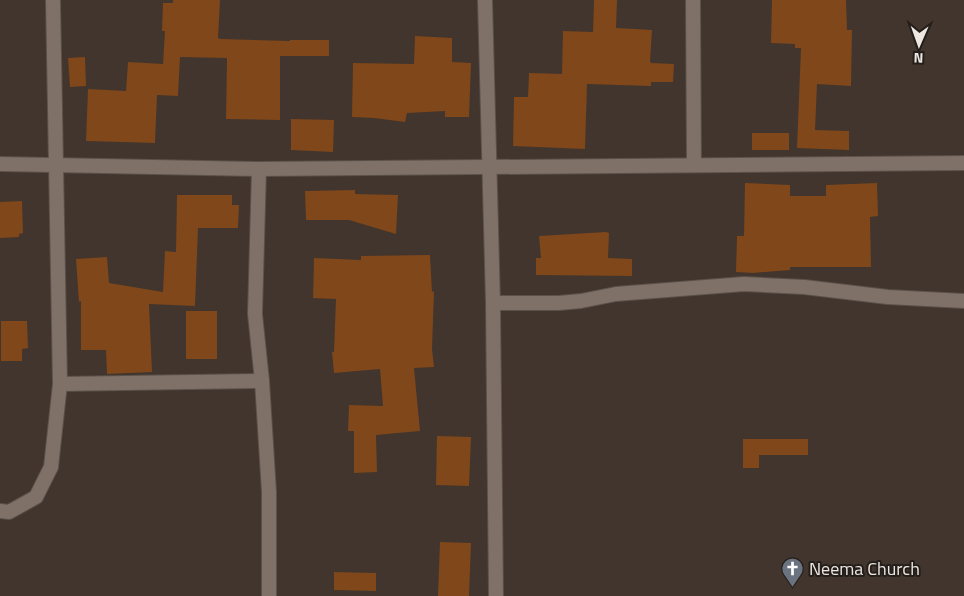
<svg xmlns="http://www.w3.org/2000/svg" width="964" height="596" font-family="'Titillium Web',sans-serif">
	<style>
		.building { fill: #7f471a }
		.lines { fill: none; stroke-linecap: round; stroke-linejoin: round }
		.minor-casing { stroke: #5b514a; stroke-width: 16 }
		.minor { stroke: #7f7168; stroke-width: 14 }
		.labels { text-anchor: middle; stroke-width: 4; stroke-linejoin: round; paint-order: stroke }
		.poi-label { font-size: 18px; fill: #eee6e1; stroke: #231e1a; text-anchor: start }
	</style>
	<rect width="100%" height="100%" fill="#41352d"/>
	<g class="building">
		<polygon points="173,0 220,0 218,38 220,39 290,41 290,40 329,40 329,56 280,56 280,120 226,119 227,58 180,57 178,96 157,95 155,143 86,141 88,89 126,91 128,62 163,64 165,31 162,31 163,3 173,3"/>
		<polygon points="594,0 617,0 616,28 652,30 650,61 651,63 674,64 673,82 651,82 651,86 587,84 585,149 513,146 514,97 528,97 529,73 562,74 563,31 593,32"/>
		<polygon points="772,0 846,0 847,30 852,30 851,86 817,84 815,130 849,131 849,150 797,148 801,48 795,48 795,44 771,43"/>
		<polygon points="415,36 452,38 452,62 471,63 469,117 445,117 445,111 407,113 405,122 374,118 352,117 353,63 414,64"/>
		<polygon points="85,57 86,86 70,87 68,58"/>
		<polygon points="291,119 334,120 333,152 291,150"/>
		<rect x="752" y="133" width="37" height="17"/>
		<polygon points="745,183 790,185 790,196 826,196 826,185 877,183 878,216 870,217 871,267 790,267 790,270 753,273 736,272 737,236 744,236"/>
		<polygon points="355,190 355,194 398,195 396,234 349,220 306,220 305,191"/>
		<polygon points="177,195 232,195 232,205 239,205 238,228 198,228 195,306 149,304 152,372 107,374 106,350 81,350 81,301 79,302 76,259 107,257 109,283 163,292 165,251 176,252"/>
		<polygon points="22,201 23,233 19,234 19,237 0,238 0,202"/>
		<polygon points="606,232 609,233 608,258 632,259 632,276 536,275 536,258 541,258 539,236"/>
		<polygon points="430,255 432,292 434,291 432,349 434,367 414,368 420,431 376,435 377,472 354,473 354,431 348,431 349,405 383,406 380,369 334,373 332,352 334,352 336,299 313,298 314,258 361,260 361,256"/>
		<rect x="186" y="311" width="31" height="48"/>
		<polygon points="1,321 27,321 28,348 22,349 22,361 1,361"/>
		<polygon points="437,436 471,437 469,486 436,485"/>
		<polygon points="743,439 808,439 808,455 759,455 759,468 743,468"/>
		<polygon points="440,542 471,543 469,596 438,596"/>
		<polygon points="334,572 376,573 376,591 334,590"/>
	</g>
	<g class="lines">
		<defs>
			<g id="minor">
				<polyline points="485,0 493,303 496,596"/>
				<polyline points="693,0 694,165"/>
				<polyline points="0,164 259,169 964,163"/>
				<polyline points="259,169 255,314 262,381 269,492 269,596"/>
				<polyline points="493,303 559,303 581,301 616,294 744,284 804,287 888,297 964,301"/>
				<polyline points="60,384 262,381"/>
				<polyline points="0,511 9,512 36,497 51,467 60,384 53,0"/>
			</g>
		</defs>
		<use href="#minor" class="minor-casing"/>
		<use href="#minor" class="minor"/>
	</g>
	<defs>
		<symbol id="church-pin" viewBox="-11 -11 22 30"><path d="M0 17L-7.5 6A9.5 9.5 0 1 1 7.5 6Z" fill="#6b7280" stroke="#231e1a"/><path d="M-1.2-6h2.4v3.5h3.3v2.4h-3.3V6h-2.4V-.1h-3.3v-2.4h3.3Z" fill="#fff"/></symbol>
	</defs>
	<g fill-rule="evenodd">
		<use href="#church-pin" x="780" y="556" width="25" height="34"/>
	</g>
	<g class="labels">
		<g class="poi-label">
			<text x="809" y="575">Neema Church</text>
		</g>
	</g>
	<g transform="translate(919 45) rotate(182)" stroke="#231e1a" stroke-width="4" paint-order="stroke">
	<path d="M0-4L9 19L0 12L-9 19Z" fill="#eee6e1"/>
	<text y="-8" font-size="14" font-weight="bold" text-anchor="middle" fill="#eee6e1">N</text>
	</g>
</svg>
